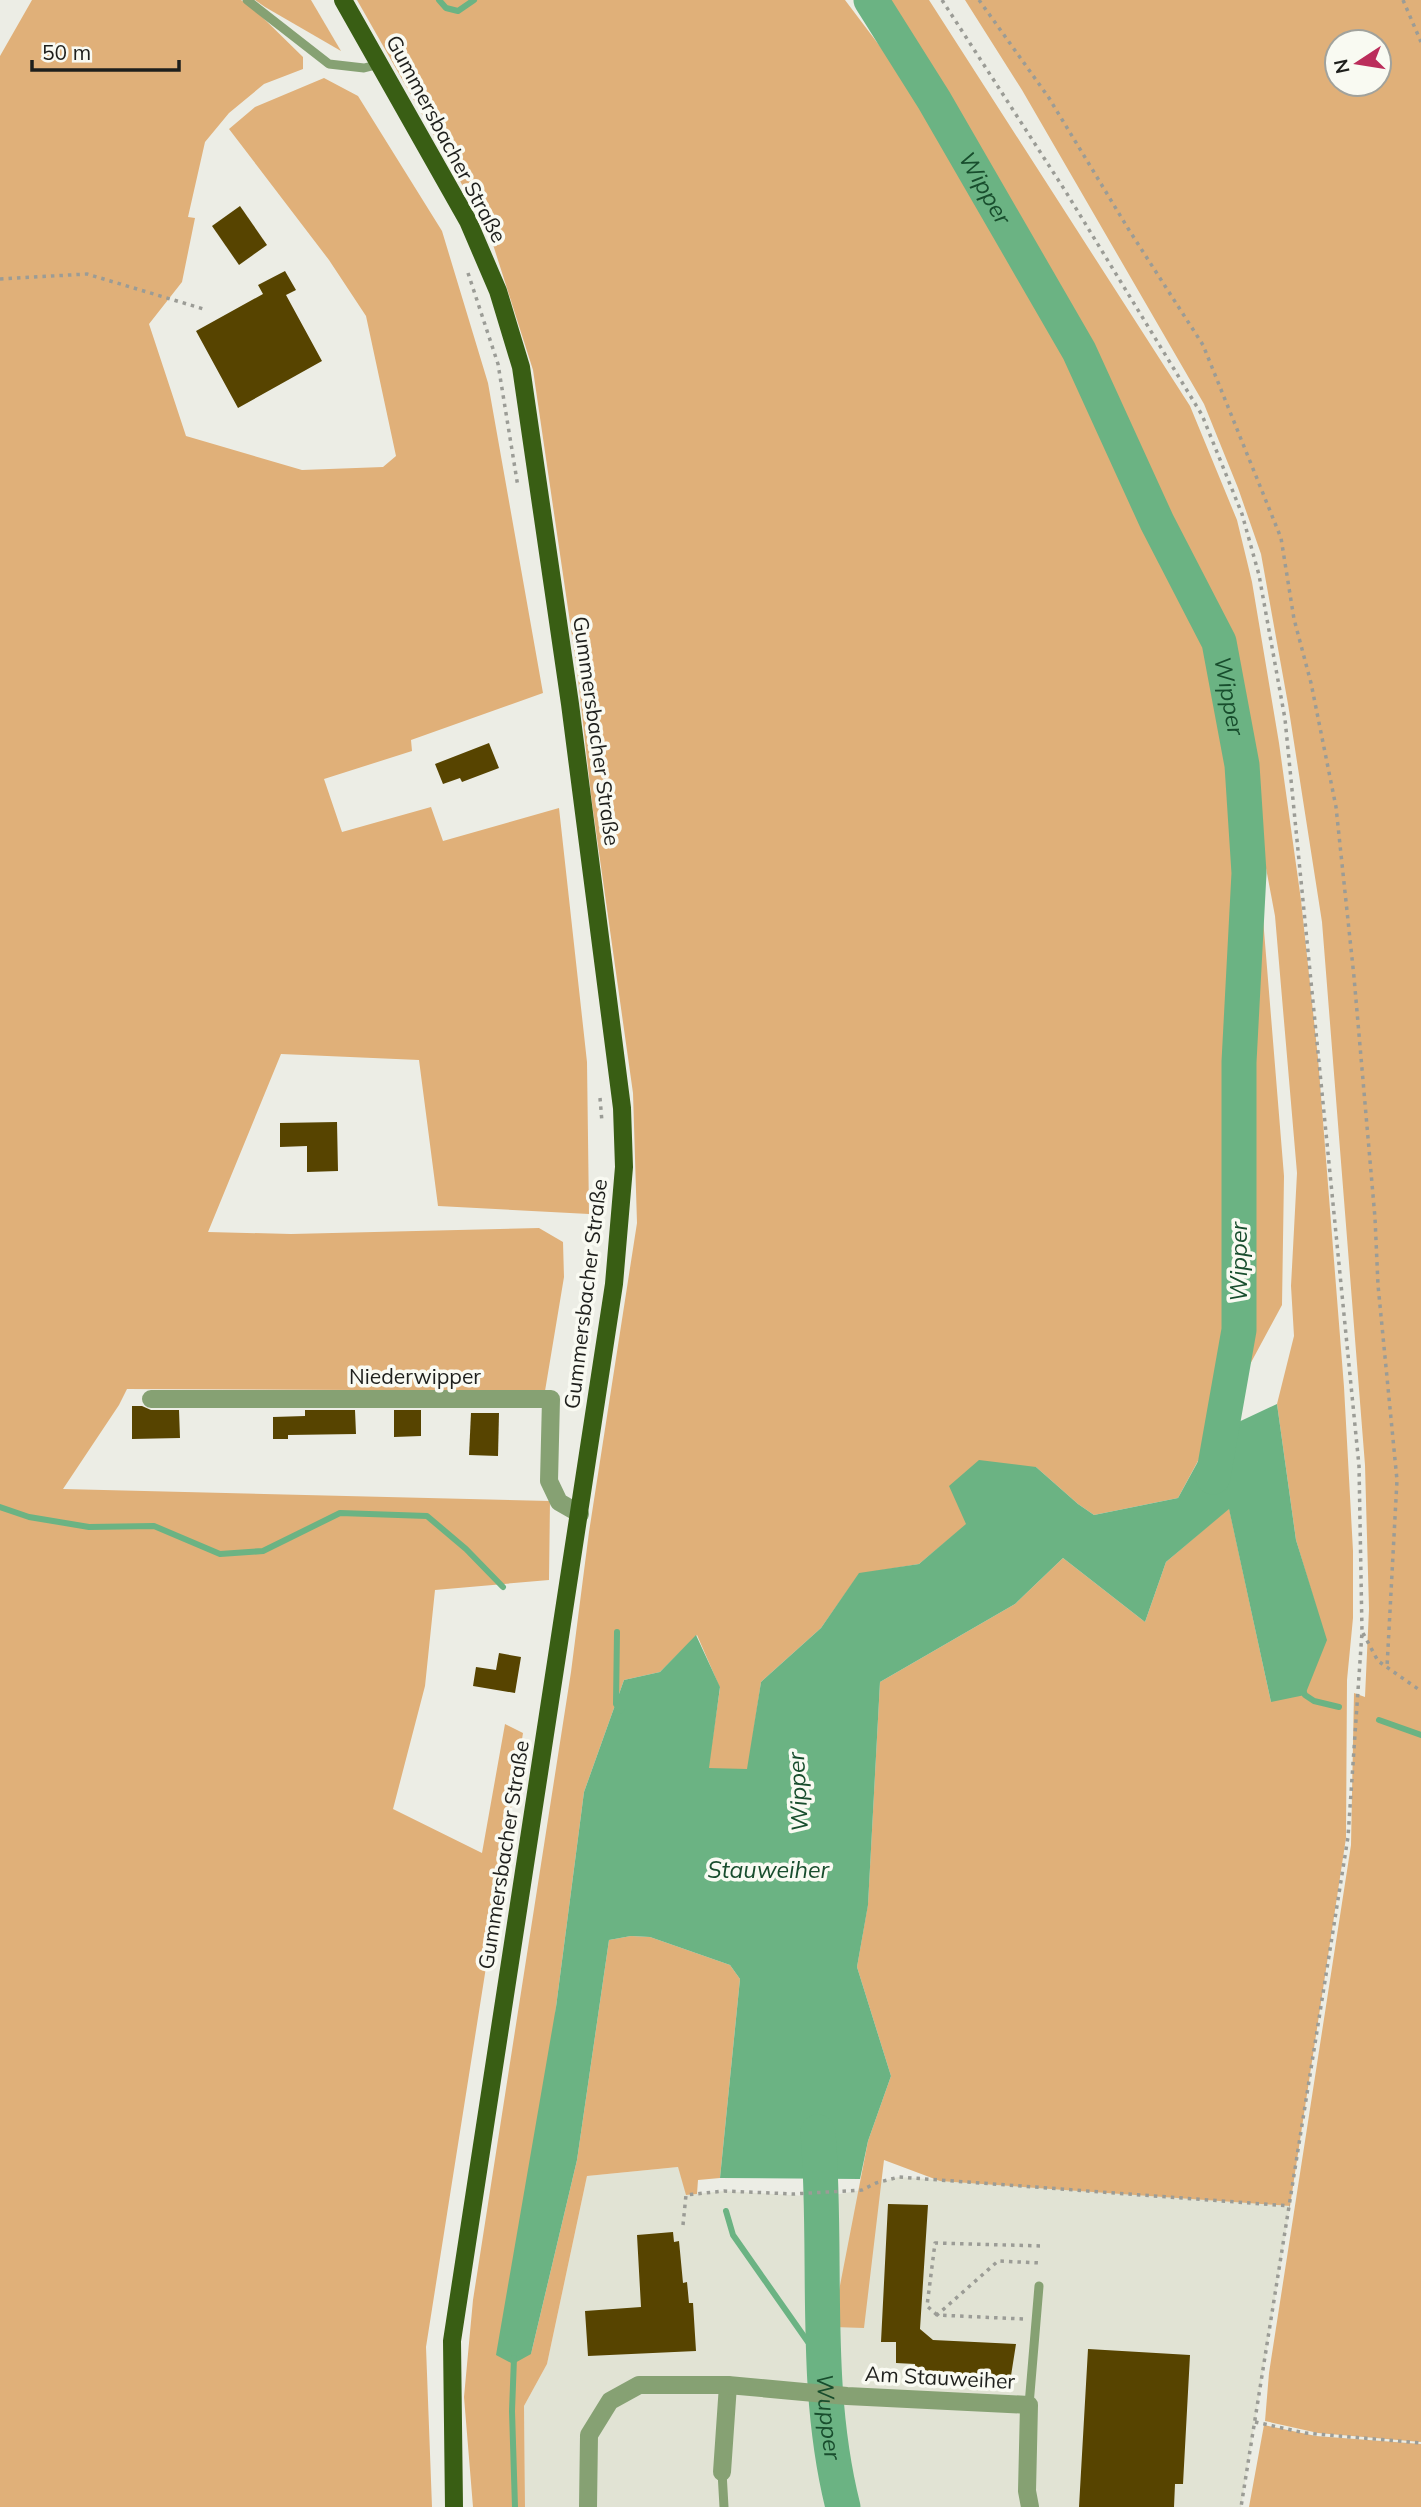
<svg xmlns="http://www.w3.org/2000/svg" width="1421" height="2507" font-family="Mulish,sans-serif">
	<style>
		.built { fill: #e1e3d4 }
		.green { fill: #e0b079; fill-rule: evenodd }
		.water { fill: #6bb383 }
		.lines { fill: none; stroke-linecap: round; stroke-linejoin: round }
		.stream { stroke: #6bb383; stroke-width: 6 }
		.river { stroke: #6bb383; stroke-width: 35 }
		.building { fill: #574400 }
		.path { stroke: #9b9c96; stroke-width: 3.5; stroke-dasharray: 3.5 5; stroke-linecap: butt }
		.service { stroke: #86a173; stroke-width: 9 }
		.minor { stroke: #86a173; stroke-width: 18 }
		.primary { stroke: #395e14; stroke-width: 18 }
		.labels { text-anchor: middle; stroke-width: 7; stroke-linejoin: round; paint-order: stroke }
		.street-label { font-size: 21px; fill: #1e1f1c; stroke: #f9faf2 }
		.water-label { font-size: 23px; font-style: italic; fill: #184d2d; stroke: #f9faf2 }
	</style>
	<rect width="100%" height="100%" fill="#ecede5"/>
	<polygon class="built" points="678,2167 687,2195 724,2191 822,2197 862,2190 876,2183 899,2177 1290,2206 1241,2507 525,2507 524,2406 547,2364 587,2176"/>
	<g class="green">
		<polygon points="32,0 241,0 255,10 303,57 303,69 264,84 229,113 205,142 188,217 195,218 182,282 149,324 186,436 302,470 383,467 396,456 366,316 329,260 229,129 255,107 324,78 358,96 442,231 488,383 543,693 411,740 412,751 324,779 342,832 431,807 443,841 559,808 587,1062 589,1214 438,1206 419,1060 281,1054 208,1232 291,1234 539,1228 563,1242 564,1277 545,1391 127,1389 119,1405 63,1489 550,1501 549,1580 435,1590 425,1686 393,1809 482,1853 505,1724 523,1733 426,2347 432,2507 0,2507 0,56"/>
		<polygon points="255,0 311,0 341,51 265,7"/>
		<polygon points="357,0 845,0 941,127 1085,357 1214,644 1262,906 1284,1176 1282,1305 1178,1498 1094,1515 1078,1504 1036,1467 919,1564 859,1574 821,1628 761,1682 748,1769 708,1769 720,1688 697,1635 660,1672 624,1680 584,1792 556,2007 531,2354 577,2160 609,1940 631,1936 650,1937 730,1965 740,1979 720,2178 698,2180 697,2194 686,2195 678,2167 587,2176 547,2364 524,2406 525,2507 473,2507 464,2397 473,2300 571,1672 589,1532 637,1223 633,1093 592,803 577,670 533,370 489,232"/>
		<polygon points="857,0 929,0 1190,406 1237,520 1252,582 1279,743 1301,900 1318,1058 1344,1387 1353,1551 1353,1618 1347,1680 1346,1838 1290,2206 940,2181 884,2160 864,2328 834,2327 836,2306 868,2141 891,2076 857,1967 868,1904 880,1682 1015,1604 1063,1558 1145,1622 1166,1562 1229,1508 1271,1702 1326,1640 1296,1540 1277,1404 1294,1336 1291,1286 1297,1173 1275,916 1223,639 1135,439 1090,347 959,134 933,96"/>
		<path d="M965,0H1421V2442L1318,2433L1265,2421L1269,2373L1351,1845L1354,1693L1365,1697L1369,1609L1365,1465L1322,922L1288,704L1261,554L1238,488L1204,404L1022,90ZM1379,42V84H1337V42Z"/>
		<polygon points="1264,2425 1316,2436 1421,2444 1421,2507 1249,2507"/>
	</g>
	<polygon class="water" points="1277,1404 1296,1540 1327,1640 1305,1695 1271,1702 1229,1509 1166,1562 1145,1622 1063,1558 1015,1604 880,1682 868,1905 857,1967 891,2076 868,2141 860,2179 720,2178 740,1979 730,1965 650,1937 631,1936 609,1940 577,2160 531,2354 513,2364 496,2355 556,2007 584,1792 624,1680 660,1672 696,1635 720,1687 709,1768 747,1769 761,1682 821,1628 859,1573 919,1564 966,1524 949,1486 979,1460 1036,1467 1078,1504 1094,1515 1178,1498 1213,1434"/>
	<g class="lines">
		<g class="stream">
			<polyline points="439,0 446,8 458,11 474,0"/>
			<polyline points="0,1507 29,1517 89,1527 154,1526 220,1554 263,1551 340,1513 427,1516 466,1549 503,1587"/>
			<polyline points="617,1632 616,1704 621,1710"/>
			<polyline points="1302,1688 1305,1695 1314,1701 1339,1707"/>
			<polyline points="1379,1720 1421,1735"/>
			<polyline points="726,2211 733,2235 808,2342 825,2356"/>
			<polyline points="514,2358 512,2411 515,2507"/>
		</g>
		<g class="river">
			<path id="s1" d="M871,0L934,100L1079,351L1157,522L1219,642L1242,765L1249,873L1239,1062V1330L1213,1477"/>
			<path id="s2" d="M818,2132C828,2256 812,2385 843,2507"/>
		</g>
	</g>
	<g class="building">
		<polygon points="240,206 267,245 239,265 212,226"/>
		<polygon points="285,271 296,290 286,295 322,361 238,408 196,331 263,294 258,285"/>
		<polygon points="489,743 499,768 462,782 460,778 443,784 435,764"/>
		<polygon points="337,1122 338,1171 307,1172 307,1146 280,1147 280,1123"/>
		<polygon points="132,1406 142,1406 151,1410 179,1410 180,1438 132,1439"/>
		<polygon points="305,1410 355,1410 356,1434 288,1435 288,1439 273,1439 273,1417 305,1416"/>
		<polygon points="394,1410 421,1410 421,1436 394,1437"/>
		<polygon points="471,1413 499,1413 498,1456 469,1455"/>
		<polygon points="499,1653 521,1657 515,1693 473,1686 476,1667 496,1670"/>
		<polygon points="888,2204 928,2205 920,2329 933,2340 1016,2344 1010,2382 915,2379 915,2364 896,2363 896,2342 881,2342"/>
		<polygon points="673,2232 674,2242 679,2241 683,2283 687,2282 689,2303 693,2303 696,2351 588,2356 585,2311 641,2307 637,2235"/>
		<polygon points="1088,2349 1190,2355 1183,2484 1175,2484 1174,2507 1079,2507"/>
	</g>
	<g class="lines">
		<g class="path">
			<polyline points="942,0 1066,192 1202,415 1242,514 1259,575 1285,719 1359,1466 1362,1632 1348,1837 1241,2507"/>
			<polyline points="979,0 1049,98 1129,230 1203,345 1281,538 1294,619 1311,683 1336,807 1354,977 1375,1218 1378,1285 1397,1480 1387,1667"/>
			<polyline points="1403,0 1421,42"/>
			<polyline points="468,273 498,364 518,487"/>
			<polyline points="0,279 87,274 207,310"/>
			<polyline points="600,1098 602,1122"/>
			<polyline points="1363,1633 1378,1661 1421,1691"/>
			<polyline points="683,2225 686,2195 724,2191 793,2194 862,2190 876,2183 899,2177 1290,2206"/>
			<polyline points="937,2315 927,2306 935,2243 1043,2246"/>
			<polyline points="1023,2319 937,2315 998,2261 1042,2263"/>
			<polyline points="1255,2422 1305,2433 1421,2443"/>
		</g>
		<g class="service">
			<polyline points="247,0 329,64 364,68 380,64"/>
			<polyline points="1029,2405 1039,2286"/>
			<polyline points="722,2472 724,2507"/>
		</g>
		<g class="minor">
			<polyline points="151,1399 551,1399 549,1481 559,1502 580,1514"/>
			<polyline points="722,2472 728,2385"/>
			<polyline points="588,2507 589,2435 610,2401 639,2385 728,2385 847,2396 1029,2405 1027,2491 1030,2507"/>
		</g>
		<polyline class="primary" points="343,0 468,221 498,291 521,367 570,704 622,1108 624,1167 614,1284 452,2341 454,2507"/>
	</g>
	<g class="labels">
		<g class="street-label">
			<text transform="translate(446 139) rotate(62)" y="7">Gummersbacher Straße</text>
			<text transform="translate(596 731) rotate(82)" y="7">Gummersbacher Straße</text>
			<text transform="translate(586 1294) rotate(-83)" y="7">Gummersbacher Straße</text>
			<text x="415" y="1384">Niederwipper</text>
			<text transform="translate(504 1855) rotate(-81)" y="7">Gummersbacher Straße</text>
			<text transform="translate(940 2378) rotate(3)" y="7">Am Stauweiher</text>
		</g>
		<g class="water-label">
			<text dy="8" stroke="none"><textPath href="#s1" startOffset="220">Wipper</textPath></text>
			<text dy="8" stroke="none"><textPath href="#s1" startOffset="786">Wipper</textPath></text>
			<text transform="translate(1239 1262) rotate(-90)" y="8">Wipper</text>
			<text transform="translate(798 1792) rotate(-93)" y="8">Wipper</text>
			<text x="768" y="1878">Stauweiher</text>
			<text dy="8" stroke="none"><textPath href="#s2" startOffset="285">Wupper</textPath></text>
		</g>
	</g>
	<g transform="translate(1358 63) rotate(258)"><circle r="33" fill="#f9faf2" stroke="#a1a29c" stroke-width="2"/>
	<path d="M0-5L12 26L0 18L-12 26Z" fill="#bb2d5b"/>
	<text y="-10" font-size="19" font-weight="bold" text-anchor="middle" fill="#1e1f1c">N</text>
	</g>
	<path d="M32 60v10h147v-10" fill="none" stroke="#1e1f1c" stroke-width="3.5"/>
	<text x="42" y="60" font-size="21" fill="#1e1f1c" stroke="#f9faf2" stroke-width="5" paint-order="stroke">50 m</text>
</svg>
